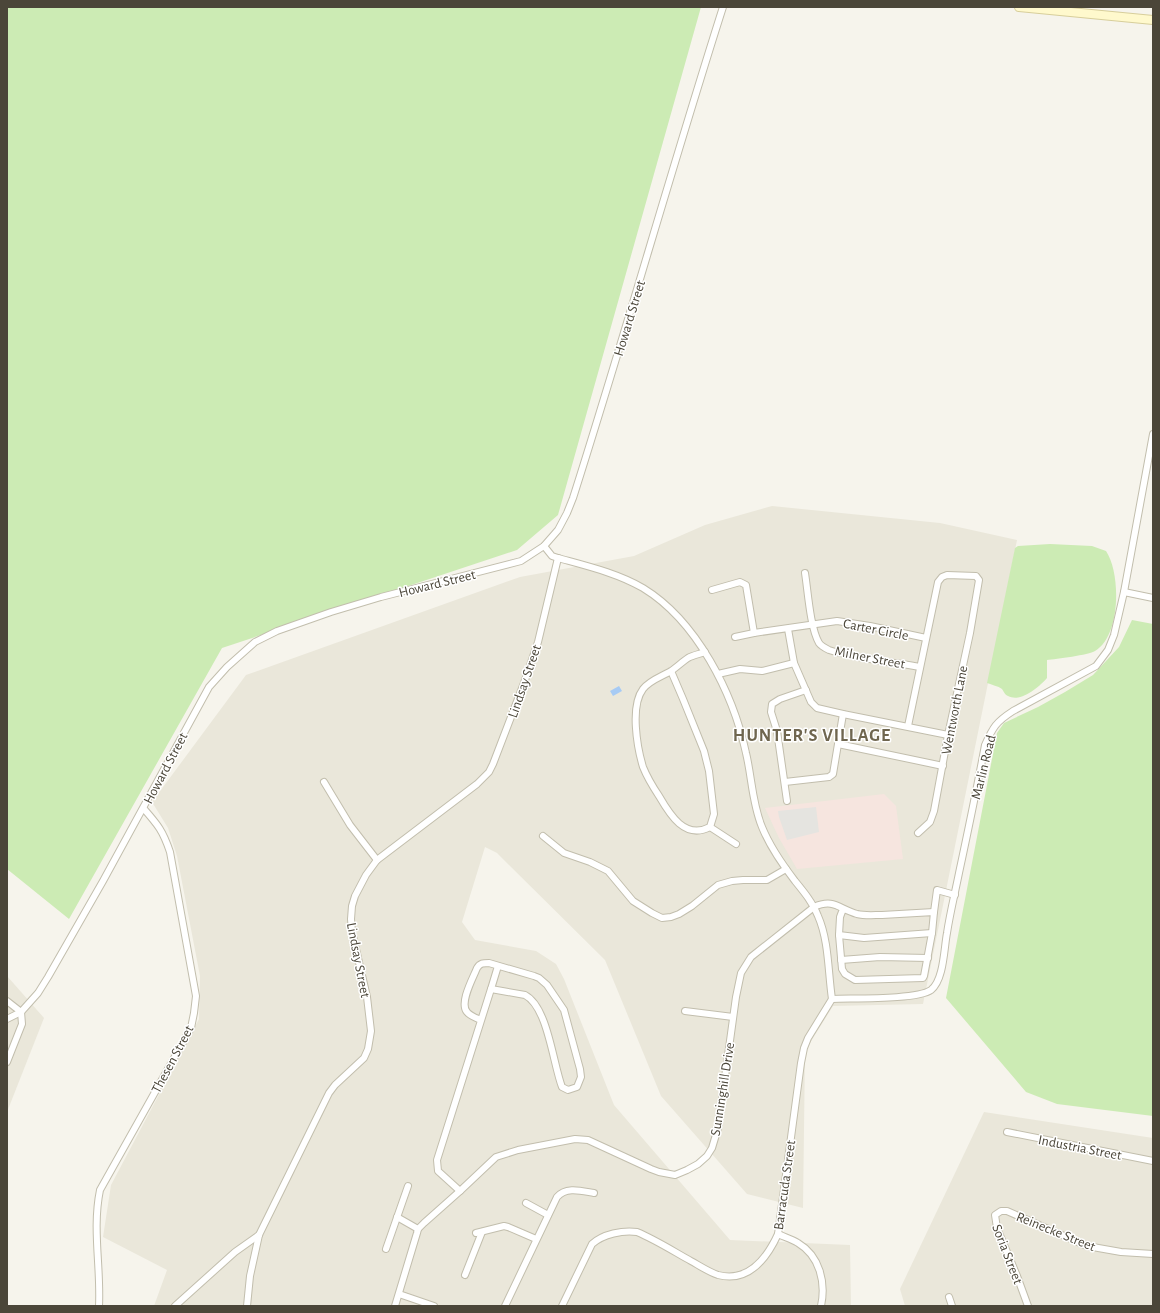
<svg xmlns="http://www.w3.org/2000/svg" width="1160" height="1313" font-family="'Alegreya Sans',sans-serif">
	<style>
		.residential { fill: #eae7da }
		.medical { fill: #f6e5df }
		.green { fill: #ccebb4 }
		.parking { fill: #e5e4e0 }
		.water { fill: #a7cbf4 }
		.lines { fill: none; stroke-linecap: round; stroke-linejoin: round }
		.street-casing { stroke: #c2bead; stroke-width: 8 }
		.secondary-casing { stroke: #d7ce9b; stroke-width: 10 }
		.street { stroke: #fff; stroke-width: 6 }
		.secondary { stroke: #fff9cd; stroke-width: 8 }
		.labels { text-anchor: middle; stroke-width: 3; stroke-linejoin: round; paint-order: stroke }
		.street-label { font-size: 14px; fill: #4b4639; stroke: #fff }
		.district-label { font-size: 18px; font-weight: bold; letter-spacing: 1px; fill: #6f664f; stroke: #fff }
	</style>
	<rect width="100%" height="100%" fill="#f6f4ec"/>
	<g class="residential">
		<polygon points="772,506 940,523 1017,540 923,1004 833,1006 805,1051 803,1208 747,1194 661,1096 605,960 497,853 485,847 462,922 475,940 536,951 556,964 564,979 614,1105 730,1240 850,1245 851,1306 154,1306 167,1270 103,1237 111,1185 199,1019 200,976 177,856 168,828 152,802 246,675 520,577 634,556 705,525"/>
		<polygon points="7,976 44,1018 7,1112"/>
		<polygon points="984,1112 1153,1138 1153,1306 905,1306 900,1289"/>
	</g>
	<polygon class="medical" points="884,794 896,806 903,859 797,869 779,838 765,808"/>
	<g class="green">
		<polygon points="7,7 701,7 558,515 517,550 222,648 69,919 7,869"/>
		<path d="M1050,544L1092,546L1106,551C1121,573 1121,636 1095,651C1089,655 1056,659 1047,660V678C1039,687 1021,703 1008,696C1005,695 1004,692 1002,689C998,686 992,685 987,683L1015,548L1018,546Z"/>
		<polygon points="1132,620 1153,624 1153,1116 1057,1104 1026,1092 946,998 997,733 1004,723 1038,707 1065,692 1093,675 1119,647"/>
	</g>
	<polygon class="parking" points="816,807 819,832 787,840 779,817 778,811"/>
	<polygon class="water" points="619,686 622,691 613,696 610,691"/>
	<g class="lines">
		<defs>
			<g id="street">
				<path d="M544,546L552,556L558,558C587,566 617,573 643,588C697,621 733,693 746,753C752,778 752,803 762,827C770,847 782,864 795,881C804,892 813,903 818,916C829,941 828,972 832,999"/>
				<path d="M805,573C808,592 810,627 819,643C821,646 825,648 829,650C858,659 890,662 920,667"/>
				<polyline points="712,590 740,582 746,585 754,633"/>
				<polyline points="1124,592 1153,598"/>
				<polyline points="788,629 794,663 811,702 817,708 843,714 948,735"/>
				<polyline points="735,637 754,633 837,621 870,626 926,638"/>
				<path d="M671,671L683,699L704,751L709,771L714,814L710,827C685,840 670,815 659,796C653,787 647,777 643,767C637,747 630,706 643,689C650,680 661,677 671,671C677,667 682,662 688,658C693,655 700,654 705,652"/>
				<polyline points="718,674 740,669 762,671 794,663"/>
				<polyline points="908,726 938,582 942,577 947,575 976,576 979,580 970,633 948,735 934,811 930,822 918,833"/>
				<polyline points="838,744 943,766"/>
				<polyline points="324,782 350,825 377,860"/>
				<polyline points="785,782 829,777 833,774 843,714"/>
				<polyline points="787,801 777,731 771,712 772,704 780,699 806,690"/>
				<polyline points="710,827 736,844"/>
				<polyline points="543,836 564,853 590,862 608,871 633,901 652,913 662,918 671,917 679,914 692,906 718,885 732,881 743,880 767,880 786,869"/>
				<polyline points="934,912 937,890 955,895"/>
				<polyline points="839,935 864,938 932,933"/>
				<polyline points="841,960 880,957 928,958"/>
				<polyline points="491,989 498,966"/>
				<path d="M832,999C852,998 917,1000 931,990C944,980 944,948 947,933C950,913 955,893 959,873C968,831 977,788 985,745C993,727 996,722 1013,711L1096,666L1108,650L1114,635L1124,592L1153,434"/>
				<polyline points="7,1001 21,1012"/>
				<polyline points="685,1011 733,1017"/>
				<path d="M7,1019L21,1012L38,993L48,977L103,881L209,687L227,667L255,642L277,631L331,612L381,597L521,561L544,546L558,530L567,513L573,498C625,335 671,170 723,7"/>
				<polyline points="7,1062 22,1024 21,1012"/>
				<polyline points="1007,1132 1153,1161"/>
				<path d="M460,1191L438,1171L437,1160L491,989L525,995C548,1007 553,1064 562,1087L568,1090L577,1087L581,1077L580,1069L564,1010L547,985L539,978L534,976L489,963C483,963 480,963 477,968C473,978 459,1003 467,1012C470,1016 476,1018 481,1020"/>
				<polyline points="526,1203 548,1215"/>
				<polyline points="397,1217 418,1229"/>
				<polyline points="476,1233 504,1226 508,1227 536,1239"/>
				<path d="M778,1234C784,1237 792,1239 798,1243C820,1256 826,1283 821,1306"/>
				<polyline points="386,1249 408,1186"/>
				<polyline points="465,1275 482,1232"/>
				<polyline points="399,1294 434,1306"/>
				<polyline points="949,1297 952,1306"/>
				<path d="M99,1306C101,1267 92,1229 100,1190L191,1028L194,1013L196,996L170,852C163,831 158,825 144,809"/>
				<polyline points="175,1306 235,1252 259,1235"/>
				<polyline points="247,1306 250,1276 259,1235 329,1093 335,1085 364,1058 368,1049 371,1031 367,997 352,932 351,919 352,906 355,896 366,875 377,860 477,784 489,772 493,764 524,683 538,642 558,558"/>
				<path d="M395,1306L417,1233L418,1229L424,1223L460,1191L496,1157L518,1150L575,1139L588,1140L651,1169L659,1172L675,1175L687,1170L698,1164L707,1156L712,1148L718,1128L736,997L741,973L751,957L814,907C834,898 839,909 857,914C865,916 874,915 882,915C899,914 917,913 934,912L932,933L924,976L923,978L855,980L845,974L842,969L839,935L840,917L843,909"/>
				<path d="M505,1306L557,1197C566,1186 582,1191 594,1193"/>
				<path d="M562,1306L592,1244C603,1234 623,1230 637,1232C656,1240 673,1251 691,1261C700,1266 709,1272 718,1275C749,1283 767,1258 778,1234L801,1063L804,1048L808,1038L832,999"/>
				<polyline points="1028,1306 1017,1276 997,1228 995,1215 1001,1211 1007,1211 1087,1246 1121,1252 1153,1254"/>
			</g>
			<polyline id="secondary" points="1019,7 1153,20"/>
		</defs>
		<use href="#street" class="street-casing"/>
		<use href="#secondary" class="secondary-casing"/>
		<use href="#street" class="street"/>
		<use href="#secondary" class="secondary"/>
	</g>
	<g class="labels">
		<g class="street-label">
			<text transform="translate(629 318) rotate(-73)" y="5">Howard Street</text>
			<text transform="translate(437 583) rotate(-14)" y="5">Howard Street</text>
			<text transform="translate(876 629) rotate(11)" y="5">Carter Circle</text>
			<text transform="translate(870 657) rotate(11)" y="5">Milner Street</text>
			<text transform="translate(524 681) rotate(-71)" y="5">Lindsay Street</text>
			<text transform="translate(954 710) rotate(-79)" y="5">Wentworth Lane</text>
			<text transform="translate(983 767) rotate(-76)" y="5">Marlin Road</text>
			<text transform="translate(165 768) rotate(-62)" y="5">Howard Street</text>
			<text transform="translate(359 960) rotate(79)" y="5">Lindsay Street</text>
			<text transform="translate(172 1059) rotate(-62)" y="5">Thesen Street</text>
			<text transform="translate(722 1089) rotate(-81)" y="5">Sunninghill Drive</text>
			<text transform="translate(1080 1147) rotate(11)" y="5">Industria Street</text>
			<text transform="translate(784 1185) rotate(-82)" y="5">Barracuda Street</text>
			<text transform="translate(1056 1231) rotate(22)" y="5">Reinecke Street</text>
			<text transform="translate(1008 1254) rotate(69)" y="5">Soria Street</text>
		</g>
		<g class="district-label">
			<text x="812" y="741">HUNTER'S VILLAGE</text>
		</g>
	</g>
	<rect width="1160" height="1313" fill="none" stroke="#4b4639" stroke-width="16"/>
</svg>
